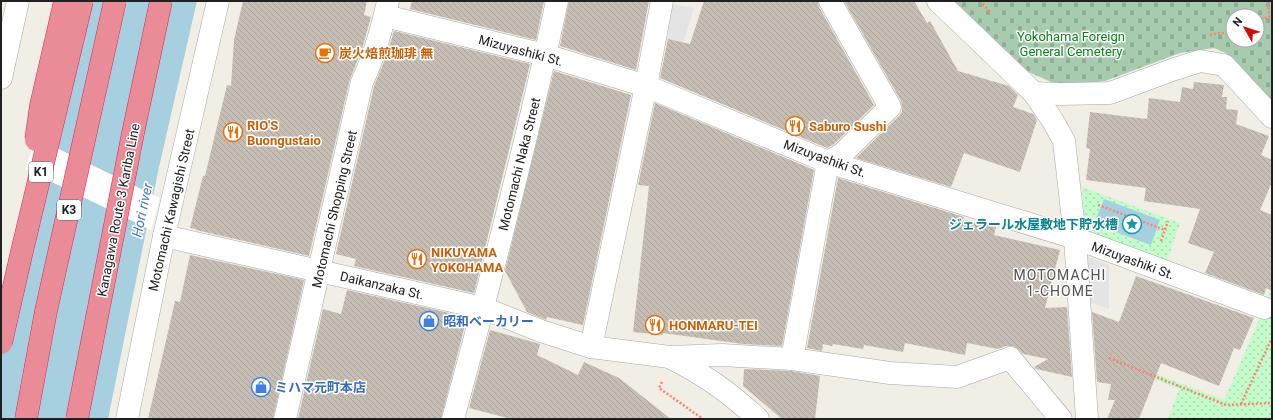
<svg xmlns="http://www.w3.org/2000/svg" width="1273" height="420" font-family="Roboto,'Noto Sans JP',sans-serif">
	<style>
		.cemetery { fill: url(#cemetery-stones); fill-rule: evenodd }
		.park { fill: url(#park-dots) }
		.parking { fill: #e4e4e4 }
		.water { fill: #a6cfe0 }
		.pier { fill: #fff }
		.building { fill: url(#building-back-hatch) }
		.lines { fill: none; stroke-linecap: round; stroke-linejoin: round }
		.minor-casing { stroke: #a7a7a7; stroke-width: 23 }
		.path { stroke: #fe836a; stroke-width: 2.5; stroke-dasharray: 2 2; stroke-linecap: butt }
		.minor { stroke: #fff; stroke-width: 22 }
		.highway-bridge-casing { stroke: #e12156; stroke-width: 23; stroke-linecap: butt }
		.highway-bridge { stroke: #ea8c97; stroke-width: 22 }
		.labels { text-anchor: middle; stroke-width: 3; stroke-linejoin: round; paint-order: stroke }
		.shield { fill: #fff; stroke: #636363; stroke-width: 1 }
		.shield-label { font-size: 12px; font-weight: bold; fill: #202020 }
		.park-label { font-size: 13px; fill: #08841b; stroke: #fff }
		.street-label { font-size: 13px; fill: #202020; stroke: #fff }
		.food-label { font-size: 13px; font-weight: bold; fill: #c56008; stroke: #fff; text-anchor: start }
		.culture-label { font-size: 13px; font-weight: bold; fill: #0d838f; stroke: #fff; text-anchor: end }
		.shop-label { font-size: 13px; font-weight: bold; fill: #366cbe; stroke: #fff; text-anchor: start }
		.water-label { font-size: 14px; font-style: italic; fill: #4877b4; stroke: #fff }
		.neighbourhood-label { font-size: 14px; letter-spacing: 1px; fill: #535353; stroke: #fff }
	</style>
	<defs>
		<pattern id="cemetery-stones" width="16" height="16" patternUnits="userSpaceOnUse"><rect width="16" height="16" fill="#a7cbae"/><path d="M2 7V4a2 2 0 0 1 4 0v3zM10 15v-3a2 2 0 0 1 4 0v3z" fill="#8fae95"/></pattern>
		<pattern id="park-dots" width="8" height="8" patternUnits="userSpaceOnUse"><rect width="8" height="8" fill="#c3fbcb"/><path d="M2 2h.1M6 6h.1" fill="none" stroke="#a7d7ae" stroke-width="1.8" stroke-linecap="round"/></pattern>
		<pattern id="building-back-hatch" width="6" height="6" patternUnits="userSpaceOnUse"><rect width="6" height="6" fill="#c6beb5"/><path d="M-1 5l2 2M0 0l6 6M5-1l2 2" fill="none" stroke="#aaa39b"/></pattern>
	</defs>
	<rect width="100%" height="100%" fill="#f1eee6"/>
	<path class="cemetery" d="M954,1H1272V100L1226,53L1214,48L1180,53L1105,81L1068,86L1051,82L1029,72ZM1233,16H1257V40H1233Z"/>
	<polygon class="park" points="1082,187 1180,223 1167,261 1267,299 1272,288 1272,419 1168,419 1179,389 1097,357 1097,351 1224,400 1260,318 1086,251"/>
	<g class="parking">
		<polygon points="673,4 694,8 681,50 666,47"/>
		<polygon points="1086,256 1109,265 1109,309 1090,302"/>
	</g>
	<g class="water">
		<polygon points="81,1 197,1 159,167 108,419 1,419 1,323"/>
		<polygon points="1104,199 1160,220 1151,245 1094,224"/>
	</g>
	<polygon class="pier" points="36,138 160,198 151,230 25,169"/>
	<g class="building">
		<polygon points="243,1 367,1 364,15 371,17 362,49 350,79 309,256 196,230 196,229 190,228 203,176 205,176 227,85 231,86 234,40"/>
		<polygon points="412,1 544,1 536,40 410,9"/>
		<polygon points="569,1 649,1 636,70 560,46"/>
		<polygon points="704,1 818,1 819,7 874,105 834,144 827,148 660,78 668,39 690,44"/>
		<polygon points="844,1 914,1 927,23 930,21 958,71 1009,86 1018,95 1013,107 1033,114 1037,120 1020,172 964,153 951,187 856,158 899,116 902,112 902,106 901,101"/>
		<polygon points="394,31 530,64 474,293 354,266 356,259 336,254 374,86 386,57"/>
		<polygon points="554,71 631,95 583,325 547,317 546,320 527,312 505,271"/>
		<polygon points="1194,82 1224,85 1222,97 1227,97 1226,109 1238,110 1236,124 1269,136 1261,155 1272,160 1272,182 1260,210 1272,215 1272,291 1266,288 1264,295 1205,273 1214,252 1188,243 1200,209 1144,201 1146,188 1086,180 1090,149 1086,148 1090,112 1147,119 1149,98 1180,102 1182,87 1193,89"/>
		<polygon points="655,103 814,170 782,346 743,344 663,333 663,335 633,332 649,186 638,185"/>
		<polygon points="838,178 964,217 963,220 996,227 994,235 1060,250 1045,308 1067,307 1072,377 1036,369 1034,367 1048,359 1023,354 1019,350 1013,346 1006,346 998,349 967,343 965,355 905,343 903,352 864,345 863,349 833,344 832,346 823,344 822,351 807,348"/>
		<polygon points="190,255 304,280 273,419 148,419 175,301 180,302"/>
		<polygon points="1136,276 1254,318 1240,350 1234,348 1219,386 1161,363 1139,419 1107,419 1115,400 1108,400 1111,384 1097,382 1092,312 1119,322"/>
		<polygon points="347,290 467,317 441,419 298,419 323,309 341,314"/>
		<polygon points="490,330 540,344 537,355 578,375 584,362 619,378 671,419 511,419 469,408"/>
		<polygon points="744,369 791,371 820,376 815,419 782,419 743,386"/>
	</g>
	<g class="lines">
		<defs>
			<g id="minor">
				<polyline points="938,1 1034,93 1053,121 1064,141 1075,238 1087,419"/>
				<polyline points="385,16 545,55 646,86 828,162 1075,238 1264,308"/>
				<polyline points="1,78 18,1"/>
				<polyline points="1034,93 1061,94 1110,93 1172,70 1200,61 1224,65 1272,117"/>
				<polyline points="164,236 483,308 541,331 591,347 670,357 722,355 792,359 890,373 957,377 1010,358 1061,419"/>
				<polyline points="591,347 646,86 662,1"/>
				<path d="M671,358C705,375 730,393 758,419"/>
				<polyline points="792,359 828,162 842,154 890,107 830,1"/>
				<polyline points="127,419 164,236 218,1"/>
				<path d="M285,419L362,82C374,57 382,29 388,1"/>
				<path d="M453,419C491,280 527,141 557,1"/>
			</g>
		</defs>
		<use href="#minor" class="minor-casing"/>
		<g class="path">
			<polyline points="980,1 990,12"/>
			<polyline points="1257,20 1269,17 1268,1"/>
			<path d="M1210,35C1218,33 1226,31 1233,37"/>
			<polyline points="1230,35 1233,30"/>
			<polyline points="1098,205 1165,230"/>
			<polyline points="1161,241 1168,221"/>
			<polyline points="1109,358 1226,405 1272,403"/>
			<polyline points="662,382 659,388 703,419"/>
			<polyline points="1241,404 1272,338"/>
		</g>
		<use href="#minor" class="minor"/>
		<defs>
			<g id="highway-bridge">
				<polyline points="36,140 41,105 65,1"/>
				<polyline points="1,343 22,251 82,1"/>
				<polyline points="26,419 46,311 115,1"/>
				<polyline points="77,419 133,133 161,1"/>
			</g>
		</defs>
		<use href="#highway-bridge" class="highway-bridge-casing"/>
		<use href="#highway-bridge" class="highway-bridge"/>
	</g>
	<defs>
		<symbol id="cafe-ring" viewBox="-11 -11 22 22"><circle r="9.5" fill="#fff" stroke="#e8710a" stroke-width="1.5"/><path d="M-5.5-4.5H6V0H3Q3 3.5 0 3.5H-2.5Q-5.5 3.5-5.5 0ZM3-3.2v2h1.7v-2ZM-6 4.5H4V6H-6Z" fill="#e8710a"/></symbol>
		<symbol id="restaurant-ring" viewBox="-11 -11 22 22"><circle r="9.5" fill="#fff" stroke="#e8710a" stroke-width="1.5"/><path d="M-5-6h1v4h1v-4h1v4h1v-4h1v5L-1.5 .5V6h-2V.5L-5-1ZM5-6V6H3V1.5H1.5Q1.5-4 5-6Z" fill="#e8710a"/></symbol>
		<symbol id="sight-ring" viewBox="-11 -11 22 22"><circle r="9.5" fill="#fff" stroke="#0f9aa8" stroke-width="1.5"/><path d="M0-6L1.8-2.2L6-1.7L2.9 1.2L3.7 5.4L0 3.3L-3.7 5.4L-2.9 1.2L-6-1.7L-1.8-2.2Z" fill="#0f9aa8"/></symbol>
		<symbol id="shop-ring" viewBox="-11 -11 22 22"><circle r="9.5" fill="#fff" stroke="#3f7fe0" stroke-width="1.5"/><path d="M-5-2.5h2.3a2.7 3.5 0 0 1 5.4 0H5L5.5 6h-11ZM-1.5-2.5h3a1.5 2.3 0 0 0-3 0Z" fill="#3f7fe0"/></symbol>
	</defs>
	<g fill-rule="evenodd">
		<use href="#cafe-ring" x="314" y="42" width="22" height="22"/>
		<use href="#restaurant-ring" x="784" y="115" width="22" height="22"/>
		<use href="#restaurant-ring" x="222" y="121" width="22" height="22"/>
		<use href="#sight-ring" x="1121" y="213" width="22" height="22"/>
		<use href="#restaurant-ring" x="406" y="248" width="22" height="22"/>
		<use href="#shop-ring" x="418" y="310" width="22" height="22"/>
		<use href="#restaurant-ring" x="644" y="314" width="22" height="22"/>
		<use href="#shop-ring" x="250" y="376" width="22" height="22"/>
	</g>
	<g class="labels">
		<g class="shield">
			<rect x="29" y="162" width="24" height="20" rx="3"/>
			<rect x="57" y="200" width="24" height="20" rx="3"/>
		</g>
		<g class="shield-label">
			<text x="41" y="176">K1</text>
			<text x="69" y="214">K3</text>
		</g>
		<g class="park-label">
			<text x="1071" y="41">Yokohama Foreign<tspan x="1071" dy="15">General Cemetery</tspan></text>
		</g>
		<g class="street-label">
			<text transform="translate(521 50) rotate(15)" y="5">Mizuyashiki St.</text>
			<text transform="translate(825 158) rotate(20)" y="5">Mizuyashiki St.</text>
			<text transform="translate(519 164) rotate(-76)" y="5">Motomachi Naka Street</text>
			<text transform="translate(334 209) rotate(-77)" y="5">Motomachi Shopping Street</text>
			<text transform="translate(118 210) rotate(-79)" y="5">Kanagawa Route 3 Kariba Line</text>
			<text transform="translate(171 210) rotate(-77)" y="5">Motomachi Kawagishi Street</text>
			<text transform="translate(1133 260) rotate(20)" y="5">Mizuyashiki St.</text>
			<text transform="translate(382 285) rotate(13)" y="5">Daikanzaka St.</text>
		</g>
		<g class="food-label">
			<text x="339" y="58">炭火焙煎珈琲 無</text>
			<text x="247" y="130">RIO'S<tspan x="247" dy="15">Buongustaio</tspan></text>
			<text x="809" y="131">Saburo Sushi</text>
			<text x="431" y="257">NIKUYAMA<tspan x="431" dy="15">YOKOHAMA</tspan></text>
			<text x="669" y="330">HONMARU-TEI</text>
		</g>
		<g class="culture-label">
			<text x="1118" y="229">ジェラール水屋敷地下貯水槽</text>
		</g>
		<g class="shop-label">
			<text x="443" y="326">昭和ベーカリー</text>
			<text x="275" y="392">ミハマ元町本店</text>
		</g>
		<g class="water-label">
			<text transform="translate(142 210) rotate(-78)" y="5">Hori river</text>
		</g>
		<g class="neighbourhood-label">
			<text x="1060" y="280">MOTOMACHI<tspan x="1060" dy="16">1-CHOME</tspan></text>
		</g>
	</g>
	<rect width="1273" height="420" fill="none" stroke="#202020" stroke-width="4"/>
	<g transform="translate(1245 28) rotate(309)"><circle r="19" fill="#ffffff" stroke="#a6a6a6"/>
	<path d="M0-3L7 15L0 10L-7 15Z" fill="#d00e00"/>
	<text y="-6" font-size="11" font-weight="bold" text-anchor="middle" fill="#202020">N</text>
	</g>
</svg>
